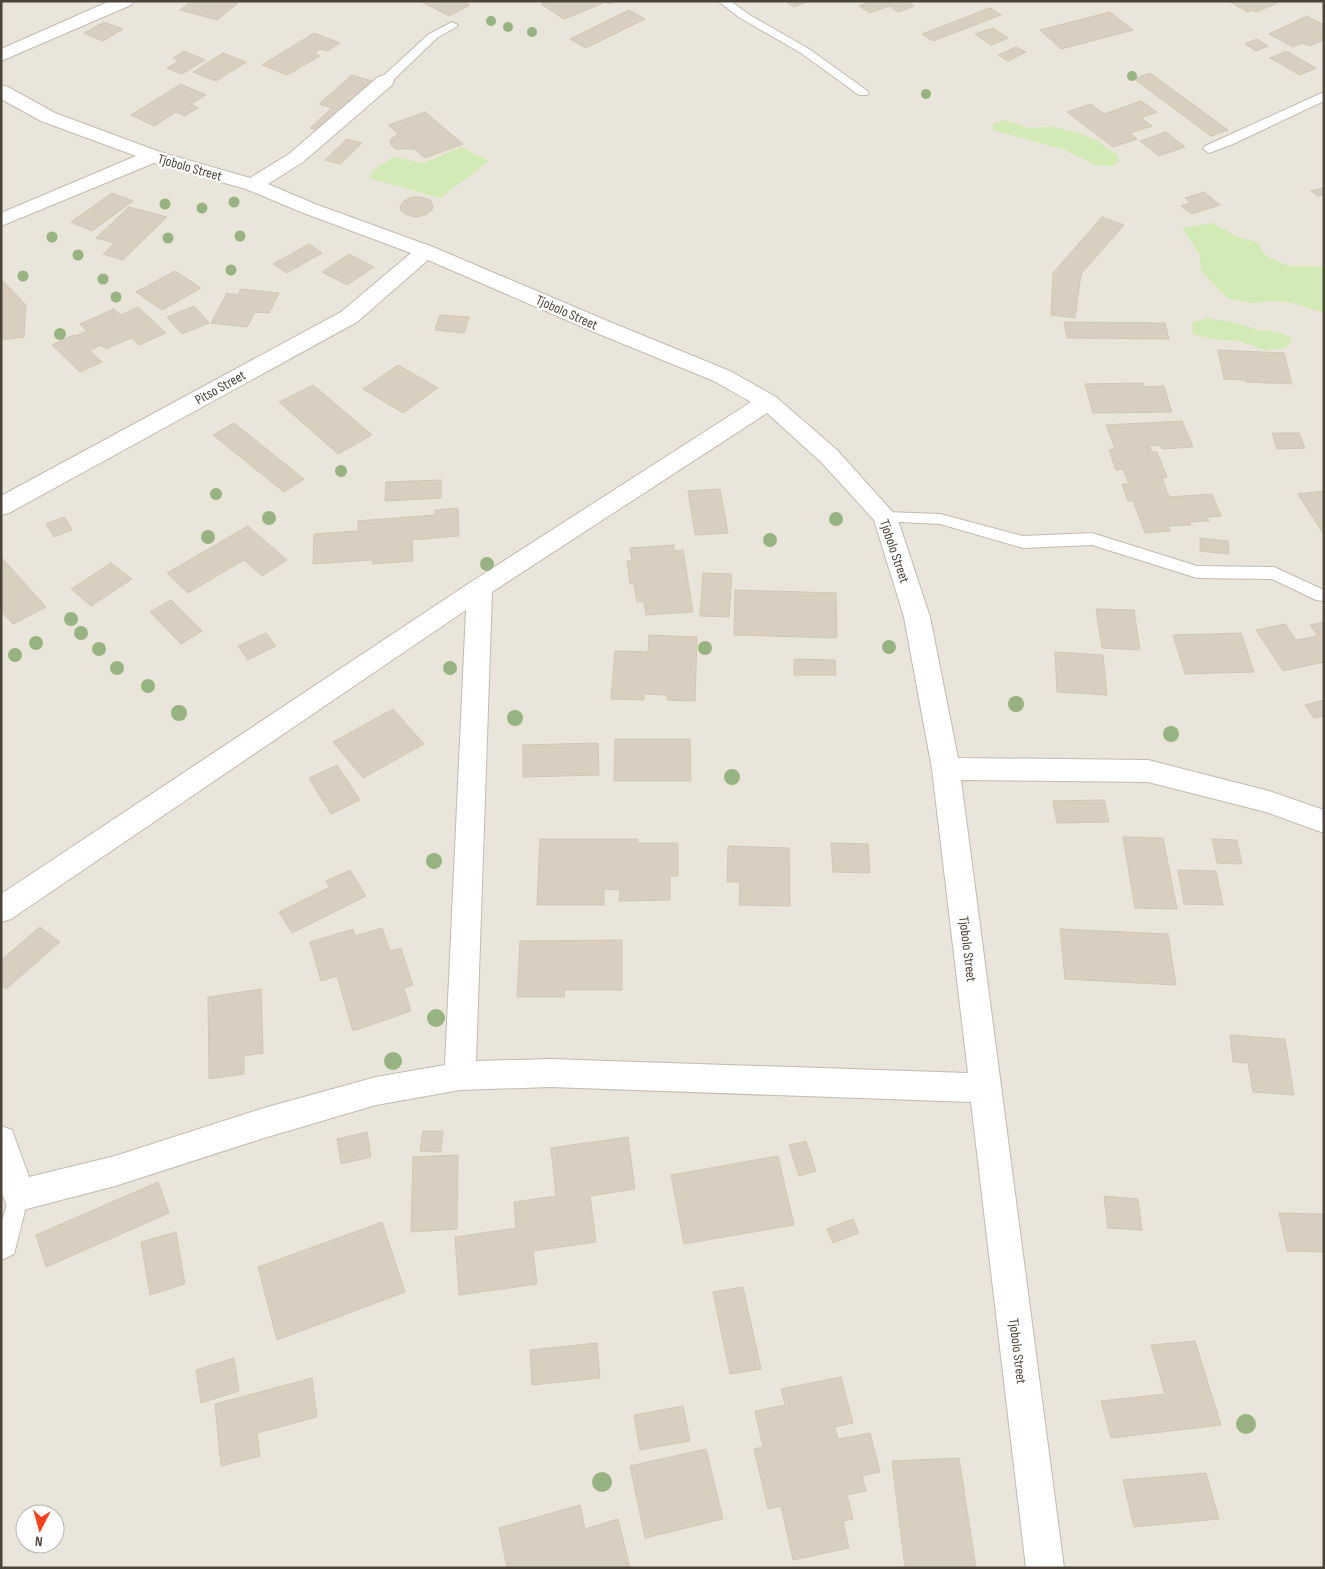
<svg xmlns="http://www.w3.org/2000/svg" width="1325" height="1569" font-family="'Sofia Sans Condensed',sans-serif">
	<style>
		.residential { fill: #eae5da; fill-rule: evenodd }
		.green { fill: #d2eab5 }
		.building { fill: #d8cfc1; stroke: #d3c7b4 }
		.lines { fill: none; stroke-linecap: round; stroke-linejoin: round }
		.service-casing { stroke: #c2bbae; stroke-width: 2 }
		.minor-casing { stroke: #c2bbae; stroke-width: 2 }
		.service { fill: #fff; fill-rule: evenodd }
		.minor { fill: #fff; fill-rule: evenodd }
		.tree { fill: #97b381 }
		.labels { text-anchor: middle; stroke-width: 4.5; stroke-linejoin: round; paint-order: stroke }
		.street-label { font-size: 14px; fill: #4b4439; stroke: #fff }
	</style>
	<rect width="100%" height="100%" fill="#f6f3ec"/>
	<path class="residential" d="M1,1H1324V1568H1ZM25,1514H55V1544H25Z"/>
	<g class="green">
		<polygon points="1005,120 1029,128 1054,127 1082,134 1095,139 1109,150 1118,154 1119,160 1114,166 1098,166 1065,150 993,130 993,123"/>
		<polygon points="461,147 489,161 440,198 369,178 374,170 393,157 424,163"/>
		<polygon points="1213,223 1237,237 1257,242 1266,256 1289,266 1324,266 1324,313 1293,303 1275,301 1251,303 1227,298 1201,271 1200,255 1182,228"/>
		<polygon points="1207,318 1236,323 1258,330 1275,331 1292,338 1286,348 1264,350 1240,341 1213,339 1193,334 1192,323"/>
	</g>
	<g class="building">
		<polygon points="191,1 231,1 238,3 217,20 180,10"/>
		<polygon points="420,1 462,1 470,5 449,16"/>
		<polygon points="548,1 616,1 609,4 606,2 564,19 541,4"/>
		<polygon points="785,1 809,1 794,7"/>
		<polygon points="873,1 907,1 914,6 898,12 889,6 870,13 859,6"/>
		<polygon points="1228,1 1275,1 1278,3 1256,12 1252,10 1248,12"/>
		<polygon points="990,8 1001,15 933,41 922,34"/>
		<polygon points="629,10 645,19 586,48 570,39"/>
		<polygon points="1110,12 1133,30 1061,49 1040,30"/>
		<polygon points="1307,16 1324,25 1324,32 1322,33 1324,40 1310,46 1302,43 1293,47 1269,34"/>
		<polygon points="104,22 123,29 103,41 84,33"/>
		<polygon points="993,28 1008,38 991,45 975,34"/>
		<polygon points="314,33 340,43 327,51 321,49 314,53 320,56 287,75 262,65"/>
		<polygon points="1257,39 1268,46 1256,51 1245,44"/>
		<polygon points="1016,47 1026,52 1008,61 998,55"/>
		<polygon points="184,51 205,60 182,74 167,68 179,61 173,58"/>
		<polygon points="1286,51 1316,68 1300,75 1270,58"/>
		<polygon points="223,53 246,62 216,81 193,72"/>
		<polygon points="1150,73 1228,130 1211,136 1134,79"/>
		<polygon points="352,75 375,82 320,131 310,128 332,108 319,104"/>
		<polygon points="181,84 206,95 191,104 198,108 184,116 176,112 154,126 131,115"/>
		<polygon points="1141,101 1157,112 1141,118 1152,126 1130,133 1137,139 1113,147 1067,112 1091,104 1104,114"/>
		<polygon points="425,112 463,144 425,158 414,149 396,149 391,145 390,140 398,134 388,125"/>
		<polygon points="1166,132 1185,147 1159,156 1140,141"/>
		<polygon points="347,139 362,143 340,164 325,160"/>
		<polygon points="1322,188 1324,189 1324,195 1318,196 1311,191"/>
		<polygon points="1204,192 1220,205 1191,214 1181,206 1190,203 1185,198"/>
		<polygon points="112,193 133,201 92,231 71,222"/>
		<polygon points="412,197 422,197 430,200 433,205 432,210 425,215 416,217 407,215 401,211 400,206 404,201"/>
		<polygon points="129,207 167,217 123,260 103,254 115,243 96,238"/>
		<polygon points="1102,217 1124,225 1081,274 1075,318 1051,315 1053,273"/>
		<polygon points="309,244 322,253 287,273 273,264"/>
		<polygon points="349,254 374,267 347,285 322,272"/>
		<polygon points="175,271 201,288 162,310 136,292"/>
		<polygon points="1,279 26,305 24,337 1,340"/>
		<polygon points="241,289 279,293 269,313 255,312 247,327 211,323 227,293 238,295"/>
		<polygon points="194,306 209,323 182,334 167,317"/>
		<polygon points="138,307 166,333 139,345 131,338 106,349 101,345 90,351 102,362 80,372 52,345 73,335 75,336 87,331 80,324 114,309 121,315"/>
		<polygon points="440,315 469,317 464,333 435,330"/>
		<polygon points="1064,322 1165,323 1169,339 1067,338"/>
		<polygon points="1218,350 1284,353 1292,384 1246,382 1245,380 1224,379"/>
		<polygon points="398,365 438,388 403,413 363,389"/>
		<polygon points="1143,383 1144,387 1164,386 1172,412 1093,413 1085,384"/>
		<polygon points="313,385 372,435 338,454 279,402"/>
		<polygon points="1182,421 1193,447 1162,449 1160,445 1149,446 1152,452 1157,452 1167,477 1162,478 1169,497 1212,494 1221,516 1207,517 1209,521 1190,522 1191,525 1168,526 1170,531 1145,533 1133,501 1128,501 1122,484 1129,484 1123,469 1116,470 1109,450 1115,449 1106,425"/>
		<polygon points="234,423 304,479 284,492 213,435"/>
		<polygon points="1272,433 1299,433 1305,448 1277,449"/>
		<polygon points="441,480 441,498 385,501 386,482"/>
		<polygon points="720,489 728,533 695,535 688,491"/>
		<polygon points="1324,491 1324,533 1323,533 1298,494"/>
		<polygon points="458,508 459,536 412,540 413,561 373,564 373,560 313,564 314,534 358,531 358,521 435,515 435,510"/>
		<polygon points="64,517 72,530 54,537 46,524"/>
		<polygon points="248,526 287,560 262,576 244,560 188,593 167,573"/>
		<polygon points="1200,538 1228,541 1229,554 1200,551"/>
		<polygon points="674,545 674,551 683,550 693,612 646,615 644,601 637,602 634,584 630,584 627,561 632,561 630,548"/>
		<polygon points="1,557 46,607 13,624 1,611"/>
		<polygon points="111,563 132,579 91,606 71,589"/>
		<polygon points="703,573 732,574 729,617 700,616"/>
		<polygon points="735,590 836,593 837,638 734,635"/>
		<polygon points="171,600 202,631 181,644 150,612"/>
		<polygon points="1096,609 1134,610 1140,650 1102,648"/>
		<polygon points="1324,622 1324,662 1283,671 1256,630 1285,624 1296,640 1318,636 1310,625"/>
		<polygon points="266,633 276,646 248,660 238,646"/>
		<polygon points="1241,633 1254,672 1185,674 1173,635"/>
		<polygon points="649,635 697,637 695,701 667,700 667,695 644,694 644,700 611,699 615,651 648,652"/>
		<polygon points="1055,652 1103,655 1107,695 1057,692"/>
		<polygon points="794,659 835,660 836,675 794,675"/>
		<polygon points="1324,700 1324,716 1314,718 1305,705"/>
		<polygon points="393,709 424,744 363,778 333,742"/>
		<polygon points="615,739 690,739 691,781 614,781"/>
		<polygon points="598,743 599,775 523,777 523,745"/>
		<polygon points="337,765 360,800 331,814 309,778"/>
		<polygon points="1104,800 1109,822 1057,823 1053,801"/>
		<polygon points="1123,837 1163,838 1177,909 1135,908"/>
		<polygon points="540,839 638,839 638,843 678,843 678,876 670,876 670,900 619,901 620,890 604,889 604,905 537,905"/>
		<polygon points="1212,839 1237,840 1242,864 1217,863"/>
		<polygon points="831,843 868,844 870,873 833,872"/>
		<polygon points="728,846 789,848 790,906 739,905 740,882 727,882"/>
		<polygon points="350,870 366,896 292,933 279,912 330,887 326,881"/>
		<polygon points="1178,870 1216,871 1223,905 1184,904"/>
		<polygon points="40,927 60,942 6,989 1,985 1,960"/>
		<polygon points="382,928 390,951 401,948 413,985 404,988 411,1011 353,1031 337,976 321,981 310,942 353,929 355,936"/>
		<polygon points="1060,929 1168,934 1176,985 1065,979"/>
		<polygon points="622,940 622,990 565,990 564,997 517,997 520,941"/>
		<polygon points="261,989 263,1053 244,1056 244,1074 209,1079 208,997"/>
		<polygon points="1230,1035 1285,1039 1294,1095 1253,1092 1248,1063 1233,1062"/>
		<polygon points="423,1131 443,1131 441,1152 420,1151"/>
		<polygon points="367,1132 371,1157 341,1164 337,1139"/>
		<polygon points="628,1137 635,1189 590,1196 596,1242 533,1251 537,1284 459,1295 455,1237 516,1228 514,1202 556,1196 551,1148"/>
		<polygon points="806,1141 816,1171 799,1176 789,1145"/>
		<polygon points="458,1155 457,1229 411,1232 413,1157"/>
		<polygon points="778,1156 794,1225 684,1244 671,1175"/>
		<polygon points="158,1182 169,1213 46,1267 36,1235"/>
		<polygon points="1104,1196 1138,1199 1142,1230 1108,1228"/>
		<polygon points="1279,1213 1324,1214 1324,1252 1287,1251"/>
		<polygon points="853,1219 859,1233 833,1243 827,1229"/>
		<polygon points="382,1222 405,1292 277,1340 258,1267"/>
		<polygon points="176,1232 185,1284 150,1295 141,1242"/>
		<polygon points="743,1287 761,1369 730,1374 713,1292"/>
		<polygon points="1195,1341 1221,1425 1111,1438 1101,1401 1165,1394 1151,1345"/>
		<polygon points="597,1343 600,1378 532,1385 530,1350"/>
		<polygon points="234,1358 239,1391 201,1403 196,1370"/>
		<polygon points="841,1377 853,1423 835,1427 838,1439 870,1433 880,1472 862,1476 866,1491 847,1495 853,1519 843,1521 849,1548 793,1560 781,1506 768,1509 754,1449 763,1447 755,1411 785,1405 781,1389"/>
		<polygon points="312,1378 317,1417 257,1433 260,1456 221,1466 215,1404"/>
		<polygon points="683,1406 690,1441 640,1450 634,1415"/>
		<polygon points="706,1449 723,1519 645,1538 630,1466"/>
		<polygon points="959,1458 976,1568 905,1568 892,1461"/>
		<polygon points="1206,1473 1219,1519 1134,1527 1123,1480"/>
		<polygon points="580,1505 585,1529 618,1519 630,1568 507,1568 499,1528"/>
	</g>
	<g class="lines">
		<defs>
			<g id="service">
				<polygon points="718,1 731,1 748,14 809,49 869,92 867,95 859,95 801,53 740,18"/>
				<polygon points="452,22 458,25 456,27 437,38 389,84 381,84 379,81 381,78 429,34"/>
				<polygon points="1324,92 1324,101 1233,144 1209,153 1203,149 1205,146"/>
				<polygon points="885,512 940,514 1023,536 1092,533 1197,566 1274,567 1324,590 1324,601 1316,600 1272,579 1197,578 1092,545 1023,548 940,524 880,521 877,517 880,513"/>
				<polygon points="19,1185 26,1188 29,1195 14,1254 1,1260 1,1224 12,1188"/>
			</g>
			<g id="minor">
				<polygon points="110,1 134,1 131,5 1,61 1,49"/>
				<path d="M385,75L392,77L394,81L392,85L303,162L268,184L315,204L433,247L610,322L730,371L776,397L837,450L897,517L930,617L958,758L1148,760L1269,791L1324,810V833L1266,812L1148,782L961,780L1064,1568H1026L971,1102L550,1087L460,1090L376,1105L264,1138L115,1186L19,1211L7,1206L1,1191V1126L12,1130L29,1177L115,1156L264,1108L376,1077L445,1065L466,610L11,919L1,922V894L471,582L751,402L714,381L594,332L428,260L357,322L9,513L1,515V496L341,312L411,253L301,212L246,189L154,163L1,226V213L136,156L41,121L1,99V85L8,87L55,113L160,152L250,178L289,154L378,77ZM767,413L821,462L874,520L904,617L932,769L968,1073L550,1059L476,1061L492,592Z"/>
			</g>
		</defs>
		<use href="#service" class="service-casing"/>
		<use href="#minor" class="minor-casing"/>
		<use href="#service" class="service"/>
		<use href="#minor" class="minor"/>
	</g>
	<g class="tree">
		<circle cx="491" cy="21" r="5"/>
		<circle cx="508" cy="27" r="5"/>
		<circle cx="532" cy="32" r="5"/>
		<circle cx="1132" cy="76" r="5"/>
		<circle cx="926" cy="94" r="5"/>
		<circle cx="234" cy="202" r="5.5"/>
		<circle cx="165" cy="204" r="5.5"/>
		<circle cx="202" cy="208" r="5.5"/>
		<circle cx="240" cy="236" r="5.5"/>
		<circle cx="52" cy="237" r="5.5"/>
		<circle cx="168" cy="238" r="5.5"/>
		<circle cx="78" cy="255" r="5.5"/>
		<circle cx="231" cy="270" r="5.5"/>
		<circle cx="23" cy="276" r="5.5"/>
		<circle cx="103" cy="279" r="5.5"/>
		<circle cx="116" cy="297" r="5.5"/>
		<circle cx="60" cy="334" r="6"/>
		<circle cx="341" cy="471" r="6"/>
		<circle cx="216" cy="494" r="6"/>
		<circle cx="269" cy="518" r="7"/>
		<circle cx="836" cy="519" r="7"/>
		<circle cx="208" cy="537" r="7"/>
		<circle cx="770" cy="540" r="7"/>
		<circle cx="487" cy="564" r="7"/>
		<circle cx="71" cy="619" r="7"/>
		<circle cx="81" cy="633" r="7"/>
		<circle cx="36" cy="643" r="7"/>
		<circle cx="889" cy="647" r="7"/>
		<circle cx="705" cy="648" r="7"/>
		<circle cx="99" cy="649" r="7"/>
		<circle cx="15" cy="655" r="7"/>
		<circle cx="117" cy="668" r="7"/>
		<circle cx="450" cy="668" r="7"/>
		<circle cx="148" cy="686" r="7"/>
		<circle cx="1016" cy="704" r="8"/>
		<circle cx="179" cy="713" r="8"/>
		<circle cx="515" cy="718" r="8"/>
		<circle cx="1171" cy="734" r="8"/>
		<circle cx="732" cy="777" r="8"/>
		<circle cx="434" cy="861" r="8"/>
		<circle cx="436" cy="1018" r="9"/>
		<circle cx="393" cy="1061" r="9"/>
		<circle cx="1246" cy="1424" r="10"/>
		<circle cx="602" cy="1482" r="10"/>
	</g>
	<g class="labels">
		<g class="street-label">
			<text transform="translate(190 167) rotate(16)" y="5">Tjobolo Street</text>
			<text transform="translate(567 312) rotate(24)" y="5">Tjobolo Street</text>
			<text transform="translate(220 387) rotate(-29)" y="5">Pitso Street</text>
			<text transform="translate(895 551) rotate(71)" y="5">Tjobolo Street</text>
			<text transform="translate(968 949) rotate(83)" y="5">Tjobolo Street</text>
			<text transform="translate(1018 1351) rotate(83)" y="5">Tjobolo Street</text>
		</g>
	</g>
	<rect width="1325" height="1569" fill="none" stroke="#4b4439" stroke-width="5"/>
	<g transform="translate(40 1529) rotate(186)"><circle r="24" fill="#ffffff" stroke="#b7b4b0"/>
	<path d="M0-4L9 19L0 12L-9 19Z" fill="#fc3f1d"/>
	<text y="-8" font-size="14" font-weight="bold" text-anchor="middle" fill="#4b4439">N</text>
	</g>
</svg>
